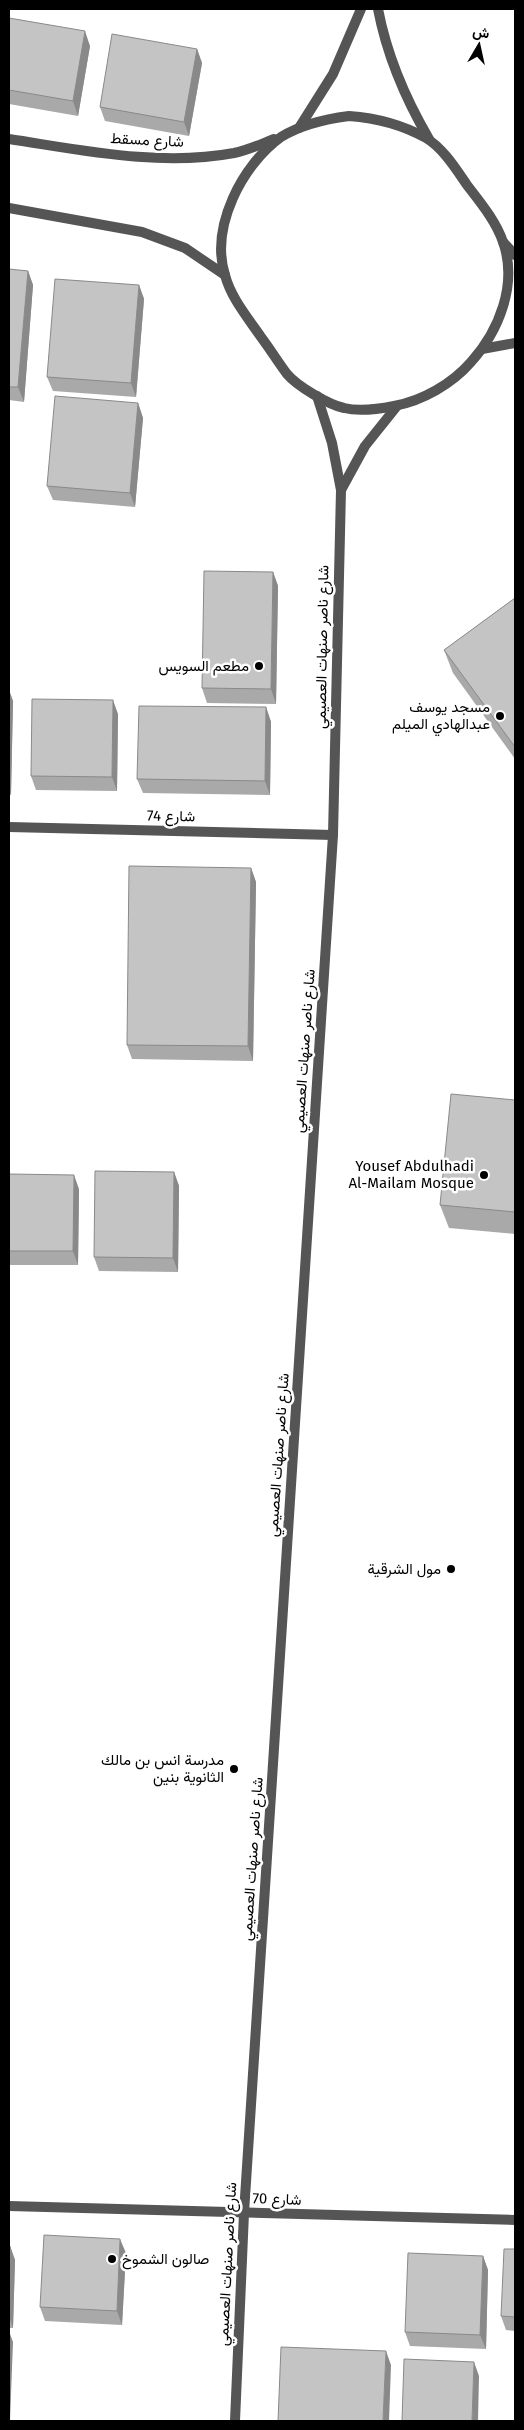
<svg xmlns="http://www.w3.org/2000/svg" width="524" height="2430" font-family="'Fira Sans',Vazirmatn,sans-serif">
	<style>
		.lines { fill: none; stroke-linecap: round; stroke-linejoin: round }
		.minor { stroke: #555; stroke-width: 10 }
		.tertiary { stroke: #555; stroke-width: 10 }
		.wall { fill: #a9a9a9 }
		.shaded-wall { fill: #898989 }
		.building { fill: #c4c4c4; stroke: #898989 }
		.poi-dot { fill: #000; stroke: #fff; stroke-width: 2 }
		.labels { text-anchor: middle; stroke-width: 5; stroke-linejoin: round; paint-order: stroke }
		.street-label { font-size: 15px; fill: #000; stroke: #fff }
		.poi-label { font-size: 15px; fill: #000; stroke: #fff; text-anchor: end }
	</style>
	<rect width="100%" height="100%" fill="#fff"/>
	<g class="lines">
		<g class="minor">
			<path d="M378,9C387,56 405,98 429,139"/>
			<polyline points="299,128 333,74 361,9"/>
			<polyline points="9,827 333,835"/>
			<polyline points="9,2206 515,2220"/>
		</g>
		<g class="tertiary">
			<path d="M349,116C377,118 401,124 426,138C443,148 456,169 467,185C480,202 496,221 503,242C518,284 499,331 471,362C452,384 422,401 394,406C379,409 360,412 344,408C329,405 297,386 287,374C278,362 270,349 261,337C248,318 231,298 225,275C210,227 242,165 281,137C302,124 326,119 349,116Z"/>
			<path d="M9,139C82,150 160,167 234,153C248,150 261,144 274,139"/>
			<polyline points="9,208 142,232 185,248 225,275"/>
			<polyline points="503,242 515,255"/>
			<polyline points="482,349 515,343"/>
			<polyline points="341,490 365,446 397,406"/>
			<polyline points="235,2421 244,2213 333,835 341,490 332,443 317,396"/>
		</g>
	</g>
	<g class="wall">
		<polygon points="9,18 90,46 78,116 9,104"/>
		<polygon points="197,49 202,63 189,136 105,121 100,107"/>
		<polygon points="9,269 28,271 33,285 24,402 9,400"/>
		<polygon points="139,285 144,299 136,397 53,391 47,377"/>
		<polygon points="138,403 143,418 135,507 53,500 47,486"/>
		<polygon points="273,572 278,586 276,704 207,703 202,688"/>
		<polygon points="515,598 515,759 453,673 444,650"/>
		<polygon points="9,690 13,701 11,795 9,795"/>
		<polygon points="266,707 271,722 270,795 143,793 137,779"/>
		<polygon points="118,714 117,791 36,790 31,776"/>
		<polygon points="251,868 256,882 253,1061 132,1059 127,1045"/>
		<polygon points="515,1100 515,1234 449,1228 440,1205"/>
		<polygon points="174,1172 179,1186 178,1272 99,1271 94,1257"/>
		<polygon points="9,1174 79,1189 78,1265 9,1265"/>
		<polygon points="9,2246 10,2246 15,2260 13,2328 9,2328"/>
		<polygon points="515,2249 515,2331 506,2330 501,2316"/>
		<polygon points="126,2253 122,2325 45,2321 40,2307"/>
		<polygon points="483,2256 488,2270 486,2349 410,2346 405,2332"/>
	</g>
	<g class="shaded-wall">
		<polygon points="85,31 90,46 78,116 73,101"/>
		<polygon points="197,49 202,63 189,136 184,122"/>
		<polygon points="28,271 33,285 24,402 18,387"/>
		<polygon points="139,285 144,299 136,397 131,383"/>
		<polygon points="138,403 143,418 135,507 130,493"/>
		<polygon points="273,572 278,586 276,704 271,689"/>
		<polygon points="9,690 13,701 11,795 9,788"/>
		<polygon points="113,700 118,714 117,791 112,777"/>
		<polygon points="266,707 271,722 270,795 265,781"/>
		<polygon points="251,868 256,882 253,1061 248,1046"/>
		<polygon points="174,1172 179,1186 178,1272 173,1258"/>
		<polygon points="74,1175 79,1189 78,1265 73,1251"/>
		<polygon points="120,2239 126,2253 122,2325 117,2311"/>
		<polygon points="10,2246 15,2260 13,2328 9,2317"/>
		<polygon points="483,2256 488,2270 486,2349 480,2335"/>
		<polygon points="9,2331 13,2342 10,2421 9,2421"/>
		<polygon points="386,2351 391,2365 389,2421 383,2421"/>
		<polygon points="474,2362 479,2376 478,2421 472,2421"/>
	</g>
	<g class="building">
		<polygon points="9,18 85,31 73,101 9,90"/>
		<polygon points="112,34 197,49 184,122 100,107"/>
		<polygon points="9,269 28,271 18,387 9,387"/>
		<polygon points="55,279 139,285 131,383 47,377"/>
		<polygon points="55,396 138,403 130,493 47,486"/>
		<polygon points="204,571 273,572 271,689 202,688"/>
		<polygon points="515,598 515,747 444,650"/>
		<polygon points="32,699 113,700 112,777 31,776"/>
		<polygon points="139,706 266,707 265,781 137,779"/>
		<polygon points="129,866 251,868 248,1046 127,1045"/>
		<polygon points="451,1094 515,1100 515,1212 440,1205"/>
		<polygon points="95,1171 174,1172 173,1258 94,1257"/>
		<polygon points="9,1174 74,1175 73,1251 9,1251"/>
		<polygon points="44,2235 120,2239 117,2311 40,2307"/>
		<polygon points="9,2246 10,2246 9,2278"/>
		<polygon points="504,2249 515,2249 515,2317 501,2316"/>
		<polygon points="408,2253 483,2256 480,2335 405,2332"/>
		<polygon points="281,2347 386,2351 383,2421 278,2421"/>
		<polygon points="404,2359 474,2362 472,2421 402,2421"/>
	</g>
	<g class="poi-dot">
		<circle cx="259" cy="666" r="5"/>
		<circle cx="500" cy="716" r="5"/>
		<circle cx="484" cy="1175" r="5"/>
		<circle cx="451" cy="1569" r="5"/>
		<circle cx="234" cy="1769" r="5"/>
		<circle cx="112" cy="2259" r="5"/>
	</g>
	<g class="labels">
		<g class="street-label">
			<text transform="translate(147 140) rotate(3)" y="5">شارع مسقط</text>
			<text transform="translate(322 647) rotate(-89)" y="5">شارع ناصر صنهات العصيمي</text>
			<text transform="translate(171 816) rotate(1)" y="5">شارع 74</text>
			<text transform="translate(304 1051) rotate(-86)" y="5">شارع ناصر صنهات العصيمي</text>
			<text transform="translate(278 1455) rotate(-86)" y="5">شارع ناصر صنهات العصيمي</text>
			<text transform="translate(252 1859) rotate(-86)" y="5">شارع ناصر صنهات العصيمي</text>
			<text transform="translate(277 2199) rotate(2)" y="5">شارع 70</text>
			<text transform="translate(227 2264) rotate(-87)" y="5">شارع ناصر صنهات العصيمي</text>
		</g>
		<g class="poi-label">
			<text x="249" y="671">مطعم السويس</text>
			<text x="490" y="712">مسجد يوسف<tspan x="490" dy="17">عبدالهادي الميلم</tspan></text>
			<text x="474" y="1171">Yousef Abdulhadi<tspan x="474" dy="17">Al-Mailam Mosque</tspan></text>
			<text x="441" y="1574">مول الشرقية</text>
			<text x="224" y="1765">مدرسة انس بن مالك<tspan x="224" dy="17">الثانوية بنين</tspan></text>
			<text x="122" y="2264" text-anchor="start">صالون الشموخ</text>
		</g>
	</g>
	<rect width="524" height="2430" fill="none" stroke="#000000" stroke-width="20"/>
	<g transform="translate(479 45) rotate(9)" stroke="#ffffff" stroke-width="4" paint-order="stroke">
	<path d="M0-4L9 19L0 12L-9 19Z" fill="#000000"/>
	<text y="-8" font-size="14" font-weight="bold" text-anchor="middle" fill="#000000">ش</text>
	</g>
</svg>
